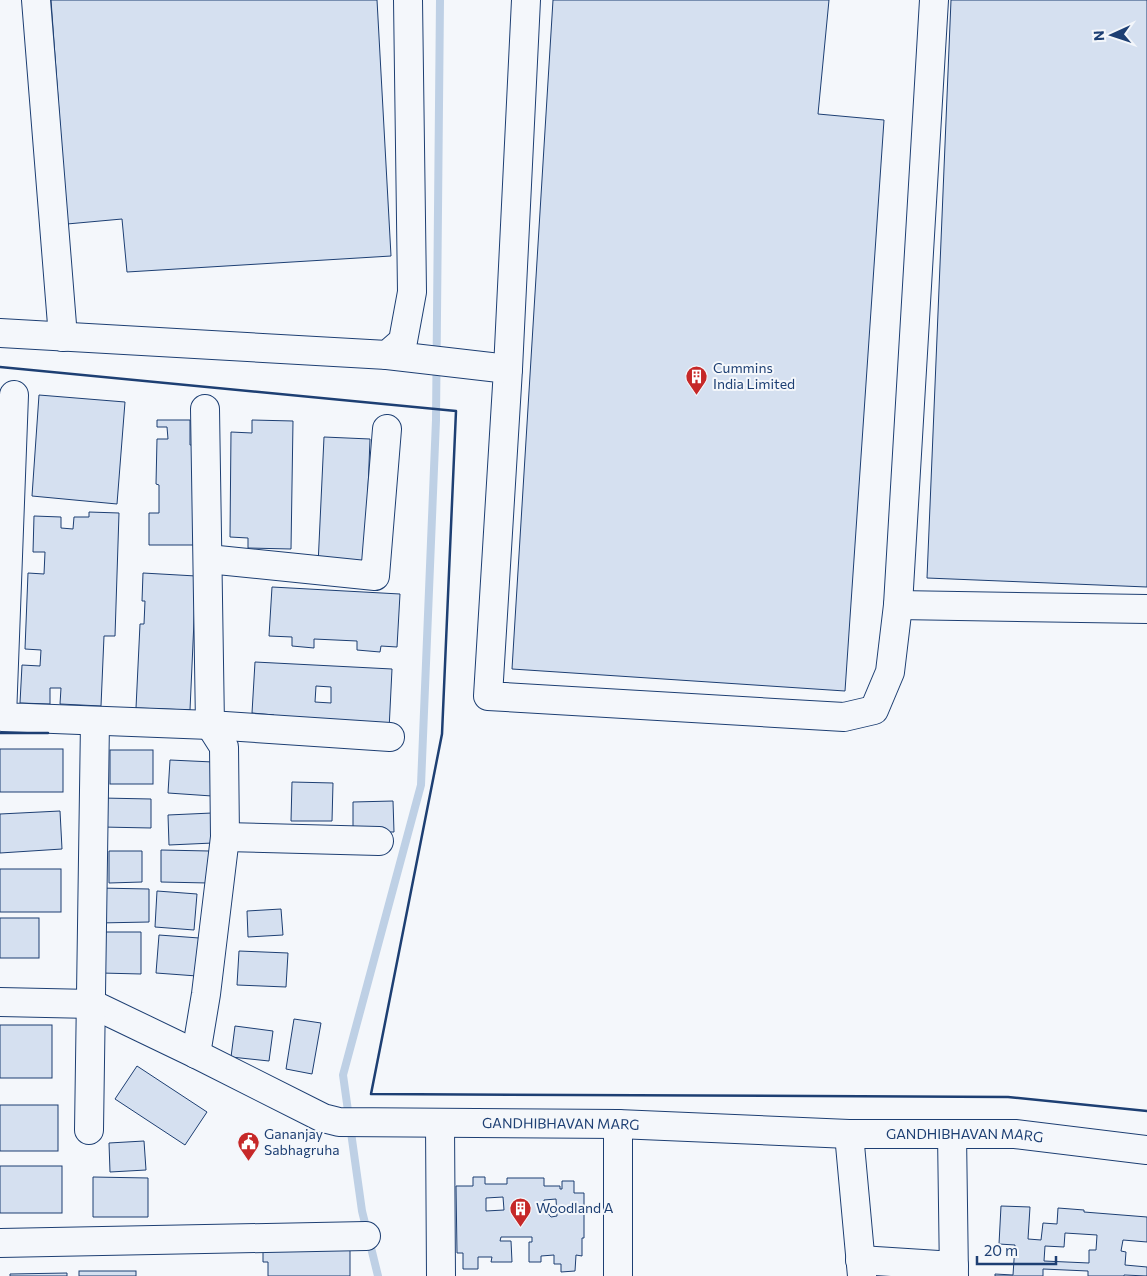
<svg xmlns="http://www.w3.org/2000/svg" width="1147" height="1276" font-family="Commissioner,sans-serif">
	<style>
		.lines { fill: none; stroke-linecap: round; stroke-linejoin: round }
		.stream { stroke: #bed0e5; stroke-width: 8 }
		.building { fill: #d5e0f0; stroke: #1d3f73; fill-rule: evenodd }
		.minor-casing { stroke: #1d3f73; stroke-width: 30 }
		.minor { stroke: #f4f7fb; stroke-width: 28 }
		.wall { stroke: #1d3f73; stroke-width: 2.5 }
		.labels { text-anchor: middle; stroke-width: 4; stroke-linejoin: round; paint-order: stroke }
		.poi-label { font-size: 14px; fill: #1d3f73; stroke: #f4f7fb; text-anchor: start }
		.street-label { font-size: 14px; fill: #1d3f73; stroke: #f4f7fb }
	</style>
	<rect width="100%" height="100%" fill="#f4f7fb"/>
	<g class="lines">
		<polyline class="stream" points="378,1276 362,1211 343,1075 421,785 436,420 440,0"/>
	</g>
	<g class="building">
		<polygon points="51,0 377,0 391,256 127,272 122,219 67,224"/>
		<polygon points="553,0 829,0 818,114 884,120 845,691 512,669"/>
		<polygon points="951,0 1147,0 1147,587 927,578"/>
		<polygon points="39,395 125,402 117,504 32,496"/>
		<polygon points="157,420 190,420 190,445 203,445 202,545 149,545 149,513 159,513 159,485 156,484 157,439 168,439 167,427 157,427"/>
		<polygon points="252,420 293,421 291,549 248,548 248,538 230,537 231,432 252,433"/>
		<polygon points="324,437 370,439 365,567 318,565"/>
		<polygon points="89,512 119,513 115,636 104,636 101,706 60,704 61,688 50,688 50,704 20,703 22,665 40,666 41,650 25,649 28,573 44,574 45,552 33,552 34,516 61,517 61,528 73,529 74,517 89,517"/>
		<polygon points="143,573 196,576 190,710 136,708 140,624 144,624 145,601 142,601"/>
		<polygon points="272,587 400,594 397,647 381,646 380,652 357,650 357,641 314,639 314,648 292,646 292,637 269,636"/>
		<path d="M255,662L392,669L389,730L274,724V715L252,713ZM316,686L331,687V703L315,702Z"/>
		<rect x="0" y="749" width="63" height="43"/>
		<rect x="110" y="750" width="43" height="34"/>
		<polygon points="170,760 213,762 212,796 168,793"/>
		<polygon points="292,782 333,783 332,821 291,821"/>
		<polygon points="102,798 151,799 151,828 102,827"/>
		<polygon points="393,801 394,832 353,832 353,802"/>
		<polygon points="60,811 62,849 0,853 0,814"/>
		<polygon points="212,813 213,843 169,845 168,815"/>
		<polygon points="161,850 209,851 208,883 161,882"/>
		<polygon points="109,851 142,851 142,882 109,883"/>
		<rect x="0" y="869" width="61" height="43"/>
		<polygon points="98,888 149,889 149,922 98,923"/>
		<polygon points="157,891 197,894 194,930 155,927"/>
		<polygon points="281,909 283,935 248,937 247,911"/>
		<rect x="0" y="918" width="39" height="40"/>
		<polygon points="101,932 141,932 141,974 101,973"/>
		<polygon points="159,935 199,938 197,976 156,973"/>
		<polygon points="239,951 288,953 286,987 237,985"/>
		<polygon points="294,1019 321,1023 312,1074 286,1069"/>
		<rect x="0" y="1025" width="52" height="53"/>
		<polygon points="235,1026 273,1031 269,1061 231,1057"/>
		<polygon points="137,1066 207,1112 185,1145 115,1099"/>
		<rect x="0" y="1105" width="58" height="46"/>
		<polygon points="144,1141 146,1170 110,1172 109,1143"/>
		<rect x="0" y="1166" width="62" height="47"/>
		<polygon points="93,1177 148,1178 148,1217 93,1217"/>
		<path d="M473,1177H485V1184H507V1178H544V1186H560V1189H562V1181H574V1193H584V1238H582V1256L576,1255L575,1271L561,1272V1264H554V1255L541,1256V1262H529V1242H532V1237H501L500,1241H511L512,1262H491L492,1257H478V1269H463V1253H457L456,1186H473ZM503,1197L504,1210L486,1211V1198ZM556,1199L557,1216L551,1217L544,1209V1200Z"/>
		<path d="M1001,1206L1030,1207L1028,1239L1041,1240L1043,1223L1057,1224L1058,1208L1084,1210V1212L1147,1217V1242L1123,1240L1121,1251L1126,1252L1125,1265L1147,1267V1276L1124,1275V1276H1088V1271L1043,1269V1276H995V1274L1013,1275L1015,1245L999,1244ZM1065,1233L1097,1235L1096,1250H1089V1263L1044,1261L1045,1246L1064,1247Z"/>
		<polygon points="350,1237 350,1276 268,1276 268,1262 263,1262 263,1239"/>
		<rect x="79" y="1271" width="57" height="5"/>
		<polygon points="67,1273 67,1276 10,1276 10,1274"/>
	</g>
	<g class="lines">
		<defs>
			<g id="minor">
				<polyline points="36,0 63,337"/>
				<polyline points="0,333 387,355 403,341 412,292 408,0"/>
				<polyline points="387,355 508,369 488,696 844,717 874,710 890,672 898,605 934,0"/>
				<polyline points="508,369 526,0"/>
				<polyline points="14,395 2,717 210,725 390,737"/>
				<polyline points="208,559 375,576 387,429"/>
				<polyline points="898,605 1147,609"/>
				<polyline points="225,837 379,841"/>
				<path id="s1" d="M0,1002L92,1004L196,1054L323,1118L339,1122L618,1124L849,1134H1015L1147,1150"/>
				<polyline points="196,1054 206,994 225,837 224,747 210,725 205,409"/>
				<polyline points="440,1124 441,1276"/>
				<polyline points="618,1124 618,1276"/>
				<polyline points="89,1130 95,722"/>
				<polyline points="849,1134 862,1276"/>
				<polyline points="952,1134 954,1276"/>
				<polyline points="0,1243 366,1236"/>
				<polyline points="860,1260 954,1266"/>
			</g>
		</defs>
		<use href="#minor" class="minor-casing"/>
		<use href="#minor" class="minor"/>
		<g class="wall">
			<polyline points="0,367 456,411 442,734 371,1094 1008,1097 1147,1111"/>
			<polyline points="0,733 48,733"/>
		</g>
	</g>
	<defs>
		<symbol id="building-pin" viewBox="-11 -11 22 30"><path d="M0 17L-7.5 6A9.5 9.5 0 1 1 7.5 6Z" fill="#c62828" stroke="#f4f7fb"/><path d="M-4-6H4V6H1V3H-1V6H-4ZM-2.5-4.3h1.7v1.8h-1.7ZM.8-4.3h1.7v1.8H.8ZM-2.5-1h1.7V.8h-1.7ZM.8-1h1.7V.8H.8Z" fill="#fff"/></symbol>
		<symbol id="civic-pin" viewBox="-11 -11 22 30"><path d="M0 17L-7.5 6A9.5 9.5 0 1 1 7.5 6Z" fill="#c62828" stroke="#f4f7fb"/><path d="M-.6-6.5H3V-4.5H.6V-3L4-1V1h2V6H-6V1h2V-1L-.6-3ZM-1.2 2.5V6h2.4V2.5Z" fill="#fff"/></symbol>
	</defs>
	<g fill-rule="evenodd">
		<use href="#building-pin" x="684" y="364" width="25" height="34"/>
		<use href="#civic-pin" x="236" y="1130" width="25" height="34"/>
		<use href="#building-pin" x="508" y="1196" width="25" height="34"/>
	</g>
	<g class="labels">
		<g class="poi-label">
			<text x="713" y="373">Cummins<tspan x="713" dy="16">India Limited</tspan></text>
			<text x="264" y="1139">Gananjay<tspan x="264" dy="16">Sabhagruha</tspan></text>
			<text x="536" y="1213">Woodland A</text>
		</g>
		<g class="street-label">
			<text dy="5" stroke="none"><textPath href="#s1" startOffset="588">GANDHIBHAVAN MARG</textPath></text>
			<text dy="5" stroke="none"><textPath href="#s1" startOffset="992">GANDHIBHAVAN MARG</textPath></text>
		</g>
	</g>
	<g transform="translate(1112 35) rotate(267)" stroke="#f4f7fb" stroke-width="4" paint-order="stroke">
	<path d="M0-4L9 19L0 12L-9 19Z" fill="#1d3f73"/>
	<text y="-8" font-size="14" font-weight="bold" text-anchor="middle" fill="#1d3f73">N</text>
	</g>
	<path d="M977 1256v8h79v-8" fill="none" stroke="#1d3f73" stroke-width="2.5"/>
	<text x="984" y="1256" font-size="15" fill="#1d3f73" stroke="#f4f7fb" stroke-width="4" paint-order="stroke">20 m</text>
</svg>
